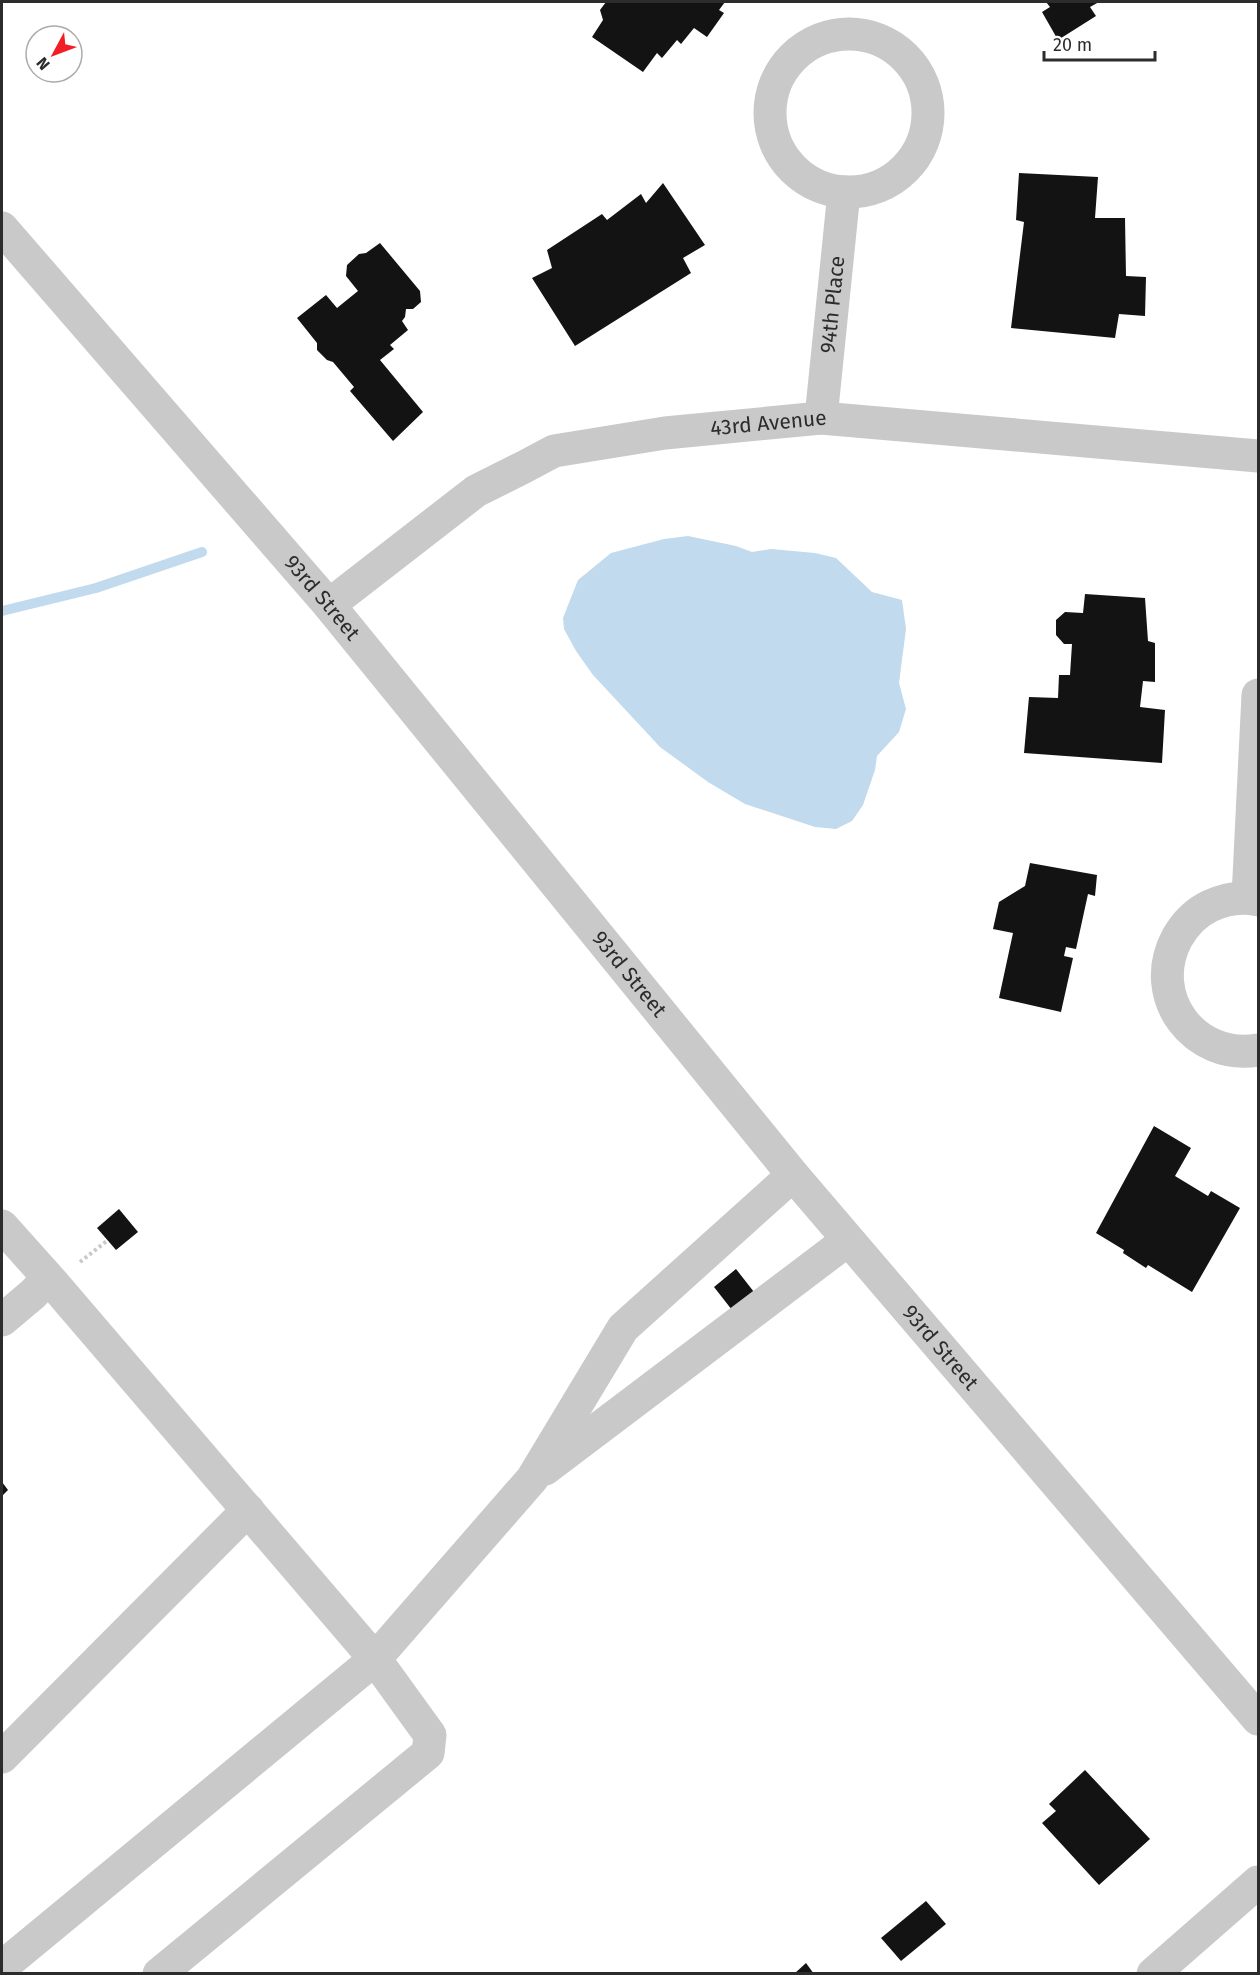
<svg xmlns="http://www.w3.org/2000/svg" width="1260" height="1975" font-family="'Fira Sans',sans-serif">
	<style>
		.water { fill: #c1daed }
		.lines { fill: none; stroke-linecap: round; stroke-linejoin: round }
		.stream { stroke: #c1daed; stroke-width: 10 }
		.building { fill: #131313 }
		.path { stroke: #c9c9c9; stroke-width: 4; stroke-dasharray: 3 3; stroke-linecap: butt }
		.minor { stroke: #c9c9c9; stroke-width: 33 }
		.labels { text-anchor: middle; stroke-width: 6; stroke-linejoin: round; paint-order: stroke }
		.street-label { font-size: 21px; fill: #2c2c2c; stroke: #fff }
	</style>
	<rect width="100%" height="100%" fill="#fff"/>
	<polygon class="water" points="688,536 736,546 752,552 771,549 815,553 836,558 872,592 902,600 906,629 899,683 906,709 899,732 877,756 875,770 863,805 852,821 836,829 815,827 745,804 708,782 660,747 593,675 576,651 564,629 563,618 578,580 611,553 664,539"/>
	<g class="lines">
		<polyline class="stream" points="2,611 96,588 202,552"/>
	</g>
	<g class="building">
		<polygon points="606,2 725,2 719,10 724,13 707,37 694,28 681,44 677,40 662,58 657,53 643,72 592,37 603,20 600,10"/>
		<polygon points="1046,2 1099,2 1090,7 1096,16 1058,40 1042,12 1050,7"/>
		<polygon points="1019,173 1098,177 1095,218 1125,218 1126,276 1146,277 1145,316 1119,314 1115,338 1011,328 1024,222 1016,220"/>
		<polygon points="663,183 705,245 683,258 691,273 575,346 532,278 552,268 547,250 602,214 607,220 641,194 646,203"/>
		<polygon points="380,243 420,291 421,302 413,309 406,309 405,317 402,321 408,330 390,345 394,349 380,360 423,412 393,441 350,391 354,387 333,362 327,360 317,350 317,343 297,318 326,295 337,308 358,291 346,276 347,265 359,254 366,253"/>
		<polygon points="1085,594 1145,598 1148,641 1155,643 1155,682 1143,681 1140,707 1165,710 1162,763 1024,753 1029,697 1058,698 1059,675 1070,675 1072,644 1064,644 1056,635 1056,620 1065,612 1083,613"/>
		<polygon points="1030,863 1097,875 1095,896 1088,894 1076,949 1066,947 1064,956 1073,958 1061,1012 999,998 1013,933 993,929 999,902 1025,886"/>
		<polygon points="1154,1126 1191,1148 1175,1176 1208,1196 1211,1191 1240,1208 1192,1292 1148,1265 1146,1268 1123,1253 1124,1250 1096,1233"/>
		<polygon points="119,1209 138,1232 116,1250 97,1228"/>
		<polygon points="736,1269 754,1292 732,1310 714,1287"/>
		<polygon points="2,1482 8,1490 2,1496"/>
		<polygon points="1085,1770 1150,1839 1099,1885 1042,1823 1056,1811 1049,1804"/>
		<polygon points="926,1901 946,1924 901,1961 881,1938"/>
		<polygon points="806,1963 814,1974 794,1974"/>
	</g>
	<g class="lines">
		<polyline class="path" points="80,1262 108,1240"/>
		<g class="minor">
			<circle cx="849" cy="113" r="79"/>
			<path id="s1" d="M2,228L329,605L793,1175L1258,1719"/>
			<path id="s2" d="M821,418L844,192"/>
			<path id="s3" d="M329,605L476,491L524,467L554,451L665,433L821,418L1258,456"/>
			<polyline points="1248,897 1258,695"/>
			<path d="M1258,900C1241,896 1225,899 1210,906C1195,913 1185,924 1177,938C1146,996 1194,1061 1258,1050"/>
			<polyline points="2,1226 53,1283 375,1659 430,1735 428,1753 159,1974"/>
			<polyline points="2,1320 33,1294 48,1278"/>
			<polyline points="545,1469 848,1240"/>
			<polyline points="2,1757 248,1510"/>
			<polyline points="2,1967 375,1659 532,1479 623,1328 793,1175"/>
			<polyline points="1153,1974 1258,1882"/>
		</g>
	</g>
	<g class="labels">
		<g class="street-label">
			<text dy="7" stroke="none"><textPath href="#s2" startOffset="114">94th Place</textPath></text>
			<text dy="7" stroke="none"><textPath href="#s3" startOffset="490">43rd Avenue</textPath></text>
			<text dy="7" stroke="none"><textPath href="#s1" startOffset="489">93rd Street</textPath></text>
			<text dy="7" stroke="none"><textPath href="#s1" startOffset="975">93rd Street</textPath></text>
			<text dy="7" stroke="none"><textPath href="#s1" startOffset="1461">93rd Street</textPath></text>
		</g>
	</g>
	<rect width="1260" height="1975" fill="none" stroke="#2c2c2c" stroke-width="6"/>
	<g transform="translate(54 54) rotate(229)"><circle r="28" fill="#ffffff" stroke="#ababab" stroke-width="1.5"/>
	<path d="M0-4.5L10 22L0 15L-10 22Z" fill="#f11f25"/>
	<text y="-9" font-size="16" font-weight="bold" text-anchor="middle" fill="#2c2c2c">N</text>
	</g>
	<path d="M1044 51v9h111v-9" fill="none" stroke="#2c2c2c" stroke-width="3"/>
	<text x="1053" y="51" font-size="18" fill="#2c2c2c" stroke="#ffffff" stroke-width="4.5" paint-order="stroke">20 m</text>
</svg>
